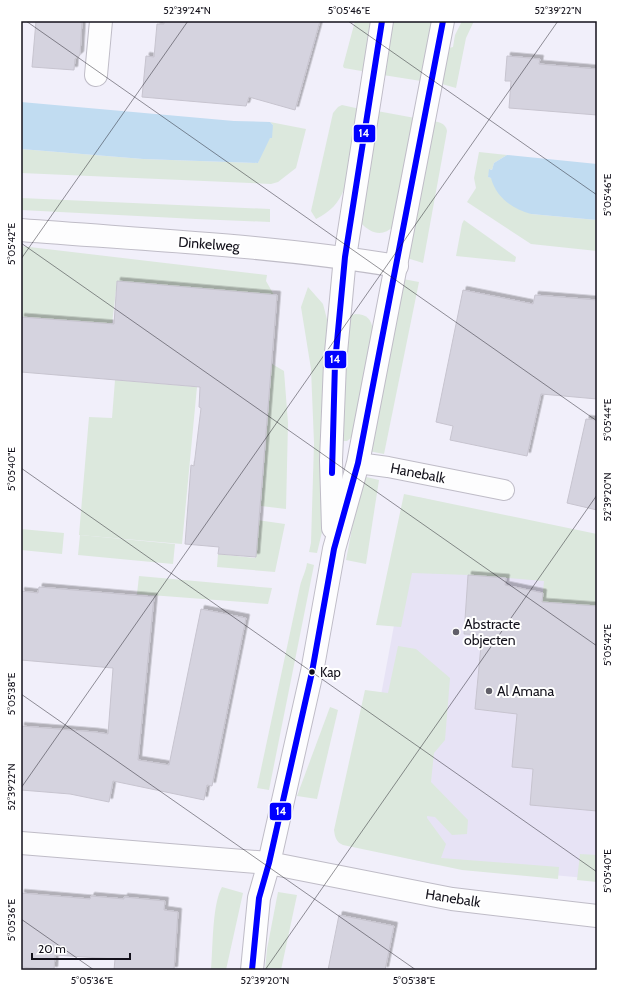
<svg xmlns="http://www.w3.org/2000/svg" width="618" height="991" font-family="Cabin,sans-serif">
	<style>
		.built { fill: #e7e3f5 }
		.green { fill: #dce8dd }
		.water { fill: #c1dcf1 }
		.building { fill: #d5d3df; stroke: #c7c4cf; filter: url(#shadow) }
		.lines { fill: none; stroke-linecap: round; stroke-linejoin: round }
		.lane-casing { stroke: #bfbcc7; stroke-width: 22 }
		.street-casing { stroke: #bfbcc7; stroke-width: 24 }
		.secondary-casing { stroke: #bfbcc7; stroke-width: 24 }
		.lane { stroke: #fdfdfe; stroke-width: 20 }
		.street { stroke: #fdfdfe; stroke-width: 22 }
		.secondary { stroke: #fdfdfe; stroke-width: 22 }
		.bus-1-casing { stroke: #fff; stroke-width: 9 }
		.bus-1 { stroke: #00f; stroke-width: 6 }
		.ticks { fill: none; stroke: #13111b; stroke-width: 1; stroke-opacity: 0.45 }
		.poi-dot { fill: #615f69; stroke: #fff; stroke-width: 1.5 }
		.bus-dot { fill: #13111b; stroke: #fff; stroke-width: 1.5 }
		.labels { text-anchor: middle; stroke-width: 4; stroke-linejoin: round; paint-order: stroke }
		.bus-label { font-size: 13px; fill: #13111b; stroke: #fff; text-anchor: start }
		.street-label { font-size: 14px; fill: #13111b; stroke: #fff }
		.poi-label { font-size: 14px; fill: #13111b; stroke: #fff; text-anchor: start }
		.line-badge { stroke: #fff; stroke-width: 1.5 }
		.badge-label { font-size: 11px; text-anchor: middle; font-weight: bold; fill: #fff }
		.neatline { fill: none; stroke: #13111b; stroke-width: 1.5 }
		.ticks-label { font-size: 10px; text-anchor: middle; fill: #13111b }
	</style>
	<defs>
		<filter id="shadow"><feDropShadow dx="3.5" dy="-3.5" stdDeviation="0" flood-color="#0004"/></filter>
	</defs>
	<rect width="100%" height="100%" fill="#f1effa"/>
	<polygon class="built" points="418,497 597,537 597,879 432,864 353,845"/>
	<g class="green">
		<polygon points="355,21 375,21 367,72 344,68 343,66"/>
		<polygon points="393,21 432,21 421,81 383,75"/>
		<polygon points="462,21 474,21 466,38 456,88 442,84 449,48 453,47 455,35"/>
		<path d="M342,105L360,109L344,189C339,203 330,212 316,219L311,211L333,113L338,107Z"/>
		<path d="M377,111L415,118L394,226C383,237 371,234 361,223Z"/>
		<path d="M433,121C440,122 446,124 447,131L423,263L407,258Z"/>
		<polygon points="270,122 306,129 296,168 278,182 271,184 21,173 21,149 143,159 258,163 273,125"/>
		<polygon points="479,152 507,155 494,163 492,170 490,169 488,177 491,178 531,214 597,220 597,251 531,244 467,202 476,188 474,178"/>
		<polygon points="21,198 270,209 270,222 196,219 21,210"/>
		<polygon points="464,220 516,257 515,262 456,256 462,224"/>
		<polygon points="21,246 267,275 266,281 274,295 117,282 112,324 21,317"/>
		<polygon points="403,279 419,282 384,454 368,451"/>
		<polygon points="308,287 323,304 328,323 322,532 317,553 309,552 311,543 314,443 311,369 301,307"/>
		<path d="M355,314C367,314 371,319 373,330L352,437L347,441H343L341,435L347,327L350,316Z"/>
		<polygon points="272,364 284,371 288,423 286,509 261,506"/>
		<polygon points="115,380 197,387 182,544 79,535 89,417 112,418"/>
		<polygon points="362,476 379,480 366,564 346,560"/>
		<polygon points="404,494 597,534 597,607 542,602 544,581 469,575 412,573 401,627 376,625"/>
		<polygon points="257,520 285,524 275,572 217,567 218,554 255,558"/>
		<polygon points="21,529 64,533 62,554 21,550"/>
		<polygon points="80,535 175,544 173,564 78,555"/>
		<path d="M307,563L314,565L269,790L257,788L300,586C302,578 306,571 307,563Z"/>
		<polygon points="139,576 272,588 268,604 137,594"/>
		<path d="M398,646L416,649L450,678L445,740L434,753L431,782L468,820L467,834L452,835L435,817L427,816V818L446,844L441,858L559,867L558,879L462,870L343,845C336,842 335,837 334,830L365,690L388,693Z"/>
		<polygon points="330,707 338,710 317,799 297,796"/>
		<polygon points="580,854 597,855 597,882 577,880"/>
		<path d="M222,887L243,893L226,970H211C213,949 212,904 222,887Z"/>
		<polygon points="278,892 297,895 281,970 265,970 267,949"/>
	</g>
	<g class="water">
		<polygon points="21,102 234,121 270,122 273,125 272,138 270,138 258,163 143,159 21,149"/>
		<path d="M507,155L597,164V220L531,214C512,209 496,197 491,178L488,177L489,169L492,170L494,163Z"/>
	</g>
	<g class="building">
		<polygon points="36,21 82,21 80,55 75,59 74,70 32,67"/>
		<polygon points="164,21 320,21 295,110 249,97 246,106 142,97 146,56 154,57 157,24 164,24"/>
		<polygon points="507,56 540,59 539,64 597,69 597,115 509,108 511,81 505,81"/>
		<polygon points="117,281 277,295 256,557 218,554 219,547 185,544 191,465 194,466 201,408 199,407 200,387 21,372 21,317 114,324"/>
		<polygon points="463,290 533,304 535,295 597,300 597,399 541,394 527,456 450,440 453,426 436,422"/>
		<polygon points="586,419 597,420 597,510 567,503"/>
		<polygon points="468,575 506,578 505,585 543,593 542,602 597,606 597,811 530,805 533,769 512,767 517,714 475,709 482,635 464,634"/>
		<polygon points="39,587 154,597 138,760 169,765 201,609 246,618 212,786 207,785 204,800 113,781 109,802 70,794 21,790 21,726 95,732 108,734 113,668 21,660 21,591 38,593"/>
		<polygon points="21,893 90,899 91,896 124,899 124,897 165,901 164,910 178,912 174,970 114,970 115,959 55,955 54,970 21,967"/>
		<polygon points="339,915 394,926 385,970 328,970"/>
	</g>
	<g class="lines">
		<defs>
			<polyline id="lane" points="358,463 388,467 504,490"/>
			<g id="street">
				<polyline points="96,75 101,21"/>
				<polyline points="21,843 269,863 452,899 597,916"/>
			</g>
			<g id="secondary">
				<path d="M21,230C146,240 272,245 397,266"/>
				<polyline points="333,528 331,460 335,363 345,257 382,21"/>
				<polyline points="252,970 259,898 269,863 312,672 334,549 358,463 443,21"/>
			</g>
		</defs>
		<use href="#lane" class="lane-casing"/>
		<use href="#street" class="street-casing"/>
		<use href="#secondary" class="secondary-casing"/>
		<use href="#lane" class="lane"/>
		<use href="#street" class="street"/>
		<use href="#secondary" class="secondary"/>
		<defs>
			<g id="bus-1">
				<polyline points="332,473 335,363 345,257 382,21"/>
				<polyline points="252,970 259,898 269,863 312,672 334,549 358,463 443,21"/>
			</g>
		</defs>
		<use href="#bus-1" class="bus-1-casing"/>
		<use href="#bus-1" class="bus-1"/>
	</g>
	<path class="ticks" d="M26,21L597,421M348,21L597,195M21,243L597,646M21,259L188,21M21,468L597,872M21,694L416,970M21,788L558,21M21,919L94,970M265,970L597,495"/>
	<g class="poi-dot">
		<circle cx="456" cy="632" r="4"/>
		<circle cx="489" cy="691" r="4"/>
	</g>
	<circle class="bus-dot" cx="312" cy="672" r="3.5"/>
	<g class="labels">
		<g class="bus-label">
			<text x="320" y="677">Kap</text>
		</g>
		<g class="street-label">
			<text transform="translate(209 244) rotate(4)" y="5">Dinkelweg</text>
			<text transform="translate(418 473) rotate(11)" y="5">Hanebalk</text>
			<text transform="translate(453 898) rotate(9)" y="5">Hanebalk</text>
		</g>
		<g class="poi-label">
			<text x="464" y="629">Abstracte<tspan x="464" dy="16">objecten</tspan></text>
			<text x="497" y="696">Al Amana</text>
		</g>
	</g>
	<g class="line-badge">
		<rect x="353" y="124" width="23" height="19" rx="4" fill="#00f"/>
		<rect x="324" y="350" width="23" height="19" rx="4" fill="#00f"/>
		<rect x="269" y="802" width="23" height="19" rx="4" fill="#00f"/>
	</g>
	<g class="badge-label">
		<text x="364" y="137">14</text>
		<text x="335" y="363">14</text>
		<text x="281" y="815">14</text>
	</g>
	<rect width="618" height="991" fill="none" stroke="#ffffff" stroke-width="44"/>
	<path d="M32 953v6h98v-6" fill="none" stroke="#13111b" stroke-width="2"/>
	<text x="38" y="953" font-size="12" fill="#13111b" stroke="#ffffff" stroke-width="3" paint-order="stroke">20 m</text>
	<rect x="22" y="22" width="574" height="947" class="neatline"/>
	<g class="ticks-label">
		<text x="187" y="14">52°39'24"N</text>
		<text x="349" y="14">5°05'46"E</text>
		<text x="558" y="14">52°39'22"N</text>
		<text transform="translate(607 195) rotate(-90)" y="4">5°05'46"E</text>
		<text transform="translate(11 244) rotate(-90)" y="4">5°05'42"E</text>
		<text transform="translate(607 420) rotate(-90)" y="4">5°05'44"E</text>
		<text transform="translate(11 469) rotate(-90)" y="4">5°05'40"E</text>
		<text transform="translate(607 497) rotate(-90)" y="4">52°39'20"N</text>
		<text transform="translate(607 645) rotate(-90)" y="4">5°05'42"E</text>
		<text transform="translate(11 694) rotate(-90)" y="4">5°05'38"E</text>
		<text transform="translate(11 787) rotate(-90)" y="4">52°39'22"N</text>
		<text transform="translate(607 871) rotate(-90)" y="4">5°05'40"E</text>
		<text transform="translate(11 920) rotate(-90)" y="4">5°05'36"E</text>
		<text x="92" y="984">5°05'36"E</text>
		<text x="265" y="984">52°39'20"N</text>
		<text x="414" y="984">5°05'38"E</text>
	</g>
</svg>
